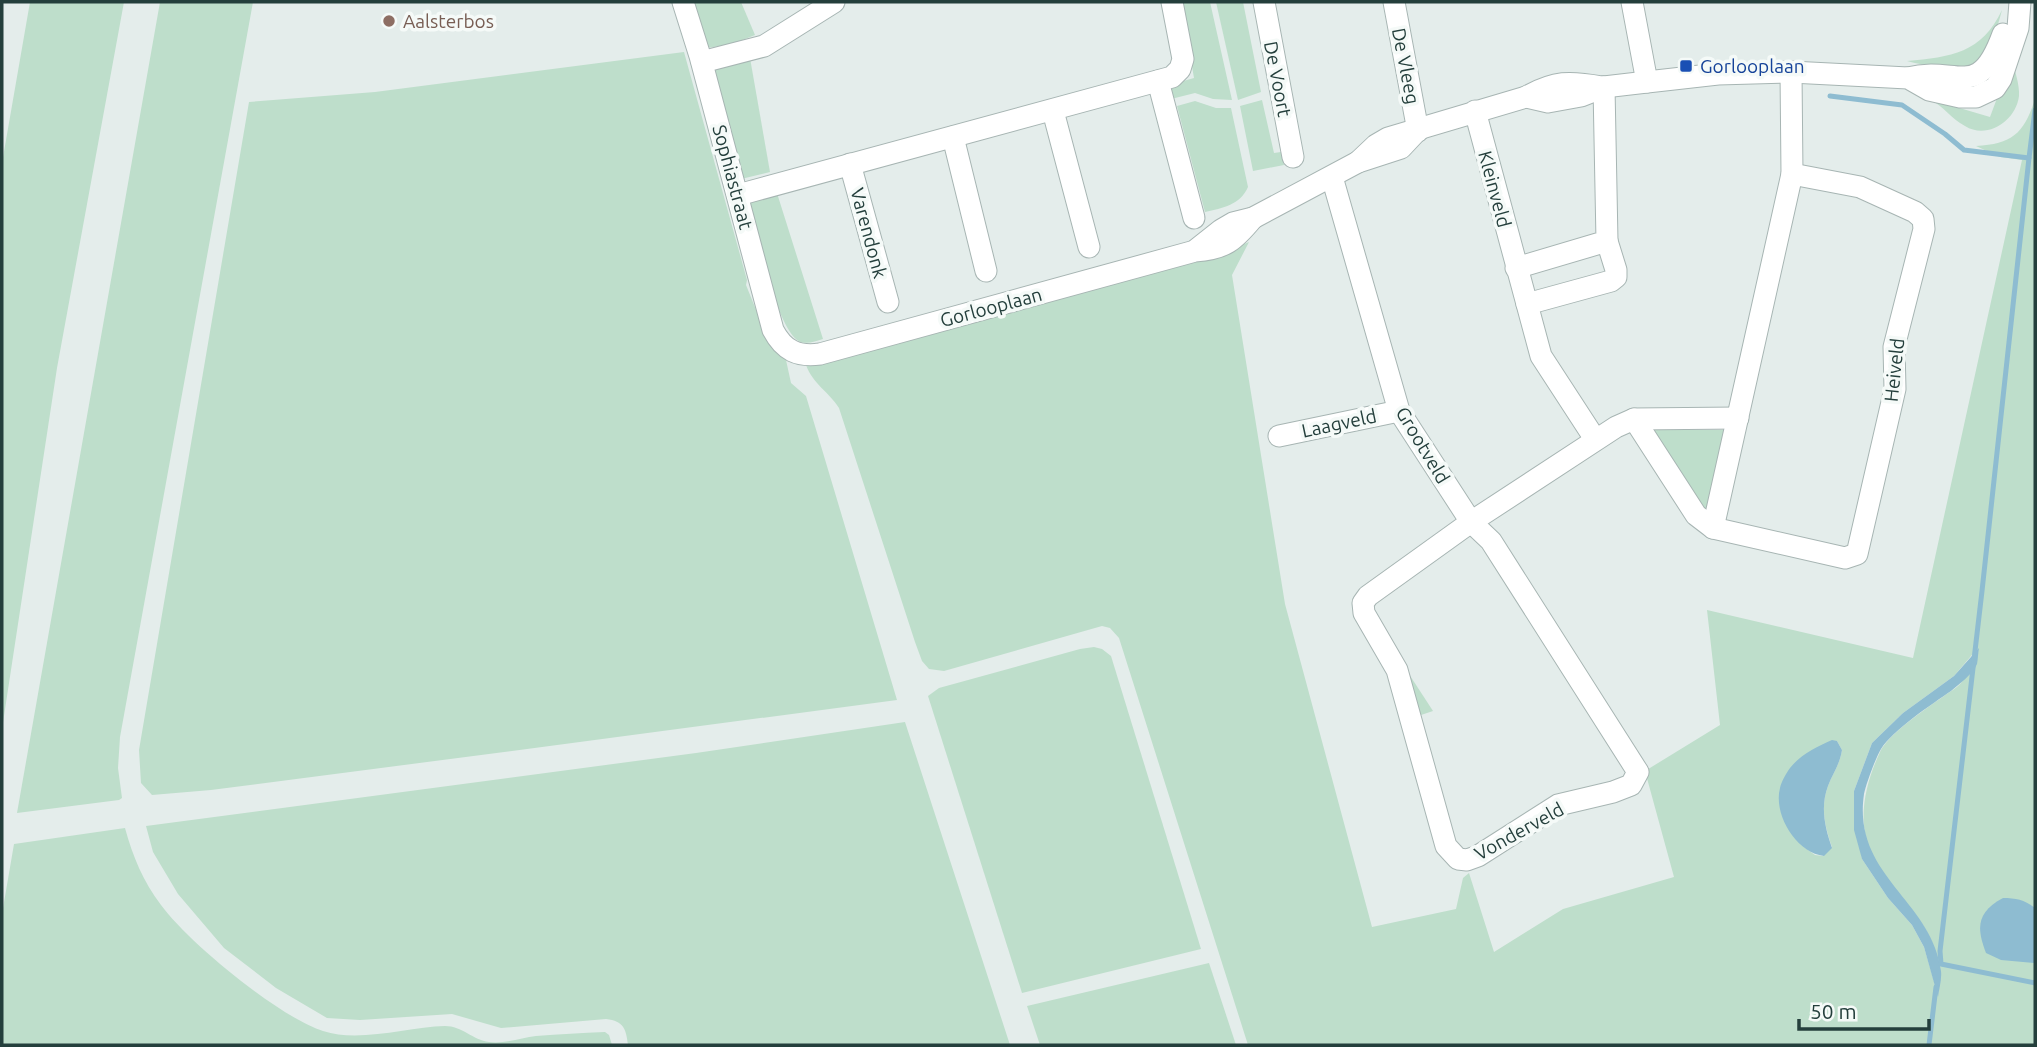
<svg xmlns="http://www.w3.org/2000/svg" width="2037" height="1047" font-family="Ubuntu,sans-serif">
	<style>
		.green { fill: #bedecb; fill-rule: evenodd }
		.water { fill: #8ebcd1 }
		.lines { fill: none; stroke-linecap: round; stroke-linejoin: round }
		.stream { stroke: #8ebcd1; stroke-width: 5 }
		.minor-casing { stroke: #a7b5b3; stroke-width: 23 }
		.minor { stroke: #fff; stroke-width: 21 }
		.education-dot { fill: #8d6e63; stroke: #f5faf8; stroke-width: 2.5 }
		.transit-dot { fill: #1a4fb4; stroke: #f5faf8; stroke-width: 2.5 }
		.labels { text-anchor: middle; stroke-width: 7; stroke-linejoin: round; paint-order: stroke }
		.education-label { font-size: 19px; fill: #785e54; stroke: #f5faf8; text-anchor: start }
		.street-label { font-size: 19px; fill: #243f3c; stroke: #f5faf8 }
		.transit-label { font-size: 19px; fill: #164399; stroke: #f5faf8; text-anchor: start }
	</style>
	<rect width="100%" height="100%" fill="#e4edeb"/>
	<g class="green">
		<polygon points="30,2 124,2 57,368 2,729 2,163"/>
		<polygon points="160,2 253,2 120,737 118,768 122,798 119,800 17,813"/>
		<polygon points="692,2 741,2 755,35 730,45 705,48"/>
		<polygon points="1181,2 1210,2 1232,100 1213,99 1195,93 1171,99 1166,86 1194,78"/>
		<polygon points="1216,2 1243,2 1261,92 1238,100"/>
		<path d="M2002,10C1986,73 1967,76 1907,61C1951,57 1982,53 2002,10Z"/>
		<polygon points="684,52 747,280 746,285 767,337 786,360 791,383 806,396 897,700 512,751 211,790 152,795 141,783 139,750 249,102 375,92"/>
		<polygon points="750,58 770,172 741,179 710,67"/>
		<path d="M2012,58C2014,69 2020,85 2019,96C2016,121 1987,140 1965,126C1951,119 1944,106 1929,99L1990,117Z"/>
		<path d="M2035,99V1045H1248L1119,638L1110,628L1102,626L944,671L929,669L922,661L915,642L839,408C829,392 813,384 806,365L829,361L1219,254L1249,242L1232,275L1285,604L1372,927L1456,909L1463,878L1469,873L1494,952L1563,909L1674,877L1645,771L1720,725L1707,610L1913,658L2022,160L2000,157L1976,146C2013,144 2024,133 2035,99ZM1977,649C1972,660 1968,674 1961,683C1957,688 1949,692 1944,696C1927,708 1888,734 1880,752C1865,784 1856,822 1872,855C1899,909 1947,924 1938,995L1924,947L1912,925L1888,898L1862,859L1854,791L1872,743L1903,713L1954,676ZM1837,741L1842,750C1840,764 1833,773 1828,786C1820,807 1825,827 1832,847L1823,856L1815,855L1804,847Z"/>
		<polygon points="1262,100 1274,153 1281,152 1284,165 1253,171 1240,106"/>
		<path d="M1195,101L1216,108H1231L1248,187C1240,205 1223,208 1205,212L1177,106Z"/>
		<path d="M776,190L823,339C815,341 805,346 797,340C775,322 754,228 746,198Z"/>
		<polygon points="1654,430 1724,430 1711,509 1705,514"/>
		<polygon points="1094,647 1102,649 1111,656 1201,949 1022,993 928,696 939,688 1080,649"/>
		<polygon points="1405,668 1433,711 1418,716"/>
		<path d="M905,722L1010,1045H628C626,1029 624,1021 606,1019L501,1028L452,1014L360,1020L327,1018L276,988L224,948L178,894L153,852L146,826L696,753Z"/>
		<path d="M125,828C133,857 143,881 161,905C188,942 279,1017 323,1031C359,1043 408,1027 445,1026C462,1026 473,1040 489,1042C504,1044 521,1038 536,1036C559,1034 582,1033 605,1032L609,1035L612,1045H2V914L14,844Z"/>
		<polygon points="1209,963 1236,1045 1040,1045 1027,1006"/>
	</g>
	<g class="water">
		<path d="M1979,648C1978,653 1978,659 1977,664C1973,674 1959,684 1951,691C1932,704 1893,730 1881,749C1876,757 1866,784 1864,794C1852,876 1932,900 1941,971C1942,979 1939,989 1938,997L1924,947L1912,925L1888,898L1862,859L1854,830V791L1872,743L1903,713L1954,676Z"/>
		<path d="M1832,740L1837,741L1842,750C1840,764 1833,773 1828,786C1820,807 1825,828 1832,848L1824,856C1796,853 1773,814 1780,788C1781,782 1787,772 1790,768C1801,754 1817,747 1832,740Z"/>
		<path d="M2003,898C2016,898 2025,900 2035,908V963L2001,960L1986,953C1976,927 1977,912 2003,898Z"/>
	</g>
	<g class="lines">
		<g class="stream">
			<polyline points="1830,96 1902,105 1945,134 1964,150 2029,158 2035,110"/>
			<polyline points="2029,158 1982,591 1940,951 1941,964 2035,983"/>
			<polyline points="1929,1045 1936,987"/>
		</g>
		<defs>
			<g id="minor">
				<path d="M683,2L700,56L773,330C784,351 798,357 820,354L1195,251C1225,249 1234,241 1253,218"/>
				<polyline points="1264,2 1293,157"/>
				<polyline points="1394,2 1418,131"/>
				<polyline points="1632,2 1647,82"/>
				<polyline points="702,62 764,46 834,2"/>
				<path d="M1908,78C1958,65 1978,103 2003,34"/>
				<polyline points="1158,81 1194,218"/>
				<polyline points="1526,97 1548,102 1581,96 1604,87 1647,82 1718,74 1791,72 1908,78 1929,90 1960,97 1976,97 1995,88 2001,79 2018,28 2020,2"/>
				<polyline points="1053,111 1089,247"/>
				<polyline points="1475,111 1541,356 1595,439"/>
				<polyline points="953,137 986,271"/>
				<path d="M1358,162L1376,145L1388,138L1526,97C1555,81 1569,81 1602,87"/>
				<polyline points="850,164 888,302"/>
				<polyline points="1332,177 1399,411 1471,522 1491,541 1638,772 1631,785 1613,792 1558,805 1478,856 1467,860 1458,859 1446,846 1397,670 1364,613 1363,603 1368,596 1471,522 1616,427 1634,419 1738,418"/>
				<polyline points="738,195 1172,77 1180,69 1183,59 1172,2"/>
				<polyline points="1197,249 1221,230 1233,223 1253,218 1358,162 1401,148 1416,132"/>
				<polyline points="1516,268 1607,241 1604,87"/>
				<polyline points="1527,304 1611,281 1616,277 1616,270 1607,241"/>
				<polyline points="1634,419 1696,515 1713,528 1845,558 1857,554 1895,389 1894,347 1924,229 1923,219 1915,212 1860,187 1792,174"/>
				<polyline points="1279,436 1399,411"/>
				<polyline points="1713,528 1792,174 1791,72"/>
			</g>
		</defs>
		<use href="#minor" class="minor-casing"/>
		<use href="#minor" class="minor"/>
	</g>
	<circle class="education-dot" cx="389" cy="21" r="7"/>
	<rect class="transit-dot" x="1679" y="59" width="14" height="14" rx="3.5"/>
	<g class="labels">
		<g class="education-label">
			<text x="403" y="28">Aalsterbos</text>
		</g>
		<g class="street-label">
			<text transform="translate(1406 66) rotate(79)" y="7">De Vleeg</text>
			<text transform="translate(1278 79) rotate(79)" y="7">De Voort</text>
			<text transform="translate(733 177) rotate(75)" y="7">Sophiastraat</text>
			<text transform="translate(1495 189) rotate(75)" y="7">Kleinveld</text>
			<text transform="translate(869 233) rotate(75)" y="7">Varendonk</text>
			<text transform="translate(991 307) rotate(-15)" y="7">Gorlooplaan</text>
			<text transform="translate(1894 370) rotate(-84)" y="7">Heiveld</text>
			<text transform="translate(1339 423) rotate(-12)" y="7">Laagveld</text>
			<text transform="translate(1423 445) rotate(59)" y="7">Grootveld</text>
			<text transform="translate(1519 831) rotate(-29)" y="7">Vonderveld</text>
		</g>
		<g class="transit-label">
			<text x="1700" y="73">Gorlooplaan</text>
		</g>
	</g>
	<rect width="2037" height="1047" fill="none" stroke="#243f3c" stroke-width="7"/>
	<path d="M1799 1019v10h130v-10" fill="none" stroke="#243f3c" stroke-width="3.5"/>
	<text x="1810" y="1019" font-size="21" fill="#243f3c" stroke="#f5faf8" stroke-width="5" paint-order="stroke">50 m</text>
</svg>
